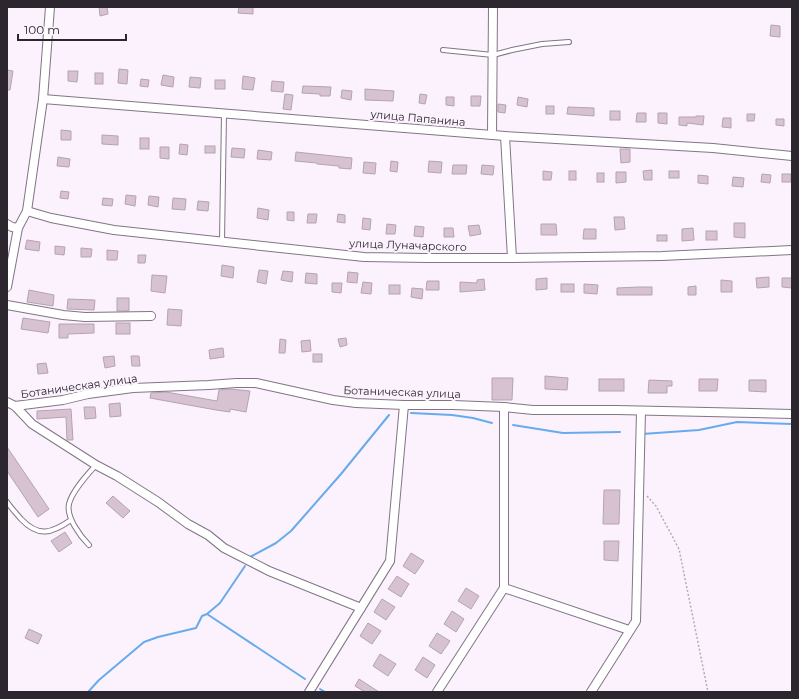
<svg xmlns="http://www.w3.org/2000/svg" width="799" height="699" font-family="Montserrat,sans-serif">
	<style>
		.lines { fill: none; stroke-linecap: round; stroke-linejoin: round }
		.stream { stroke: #68abed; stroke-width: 2 }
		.building { fill: #d6c2d0; stroke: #b6a3b1 }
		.lane-casing { stroke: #827586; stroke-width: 6 }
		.street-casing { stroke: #827586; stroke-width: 10 }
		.path { stroke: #b3abb6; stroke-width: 1.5; stroke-dasharray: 2 2; stroke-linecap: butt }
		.lane { stroke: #fff; stroke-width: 4 }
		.street { stroke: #fff; stroke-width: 8 }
		.labels { text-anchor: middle; stroke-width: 4; stroke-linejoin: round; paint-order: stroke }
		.street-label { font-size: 11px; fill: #2c262e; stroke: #fbf2fe }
	</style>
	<rect width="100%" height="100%" fill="#fbf2fe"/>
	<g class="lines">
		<g class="stream">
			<polyline points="411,413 452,415 473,418 492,423"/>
			<polyline points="513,425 563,433 620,432"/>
			<polyline points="642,434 699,430 737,422 792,424"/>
			<polyline points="250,557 276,543 291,531 341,474 389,415"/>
			<polyline points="207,614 305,679"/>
			<polyline points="320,689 325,692"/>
			<polyline points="88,692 99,680 144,642 158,637 196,628 202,616 207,614 220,603 245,566"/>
		</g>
	</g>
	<g class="building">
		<polygon points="99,7 107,7 108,14 100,16"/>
		<polygon points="239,7 253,7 253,14 238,13"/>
		<polygon points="771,25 780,26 780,37 770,36"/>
		<polygon points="119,69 128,70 127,84 118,83"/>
		<polygon points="7,70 13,71 10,90 7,90"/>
		<polygon points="68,71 78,71 77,82 68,81"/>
		<rect x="95" y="73" width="8" height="11"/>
		<polygon points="163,75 174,77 173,87 161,85"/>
		<polygon points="243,76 255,78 253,90 242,89"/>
		<polygon points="190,77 201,78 200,88 189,87"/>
		<polygon points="141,79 149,80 148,87 140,86"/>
		<rect x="215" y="80" width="10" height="9"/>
		<polygon points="272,81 284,82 283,92 271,91"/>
		<polygon points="303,86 331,87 330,96 320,96 320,94 302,93"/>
		<polygon points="365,89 394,91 393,101 365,100"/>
		<polygon points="342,90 352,91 351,100 341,98"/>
		<polygon points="285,94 293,95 291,110 283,109"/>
		<polygon points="420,94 427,95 425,104 419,103"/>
		<polygon points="471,96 481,96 480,106 471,106"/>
		<polygon points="446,97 454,97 454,106 446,105"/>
		<polygon points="518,97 528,99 527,107 517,105"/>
		<polygon points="498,104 506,105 505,113 498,112"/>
		<rect x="546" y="106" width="8" height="8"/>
		<polygon points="568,107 594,108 594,116 567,114"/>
		<rect x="610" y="111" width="10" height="9"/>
		<polygon points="637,113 646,113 646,122 636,122"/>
		<polygon points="658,113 667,113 667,124 658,123"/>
		<polygon points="747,114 755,114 754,121 747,121"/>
		<polygon points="696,116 704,116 703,125 687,123 687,126 679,125 679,117 696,117"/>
		<polygon points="723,118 731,118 731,128 722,127"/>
		<polygon points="776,119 784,119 784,126 776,125"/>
		<polygon points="61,130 71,131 71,140 61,140"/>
		<polygon points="102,135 118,136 118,145 102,144"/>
		<rect x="140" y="138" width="9" height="11"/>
		<polygon points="180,144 188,145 187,155 179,154"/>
		<rect x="205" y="146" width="10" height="7"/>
		<polygon points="160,147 169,147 169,159 160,158"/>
		<polygon points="232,148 245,149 244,158 231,157"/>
		<polygon points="620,149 630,149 630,162 621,163"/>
		<polygon points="258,150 272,152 271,160 257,159"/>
		<polygon points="296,152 352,158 351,169 339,168 339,166 317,164 317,163 295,161"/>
		<polygon points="58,157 70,159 69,167 57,166"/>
		<polygon points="391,161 398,162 397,172 390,171"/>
		<polygon points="429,161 442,162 441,173 428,172"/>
		<polygon points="364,162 376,163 375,174 363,173"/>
		<polygon points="453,165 467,165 466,174 452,174"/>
		<polygon points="482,165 494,166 493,175 481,174"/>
		<polygon points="652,170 652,180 644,180 643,171"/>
		<polygon points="543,171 552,172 551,180 543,180"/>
		<rect x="569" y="171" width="7" height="9"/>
		<rect x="669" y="171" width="10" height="7"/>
		<polygon points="616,172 626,172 626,182 616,183"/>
		<rect x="597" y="173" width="7" height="9"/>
		<polygon points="762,174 771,175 770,183 761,182"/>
		<rect x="782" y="174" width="9" height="8"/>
		<polygon points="698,175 708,176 708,184 698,183"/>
		<polygon points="733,177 744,178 743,187 732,186"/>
		<polygon points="61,191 69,192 68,199 60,198"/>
		<polygon points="126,195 136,196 135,206 125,204"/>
		<polygon points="149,196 159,197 158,207 148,205"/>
		<polygon points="103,198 113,199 112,206 102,205"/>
		<polygon points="173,198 186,199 185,210 172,209"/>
		<polygon points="198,201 209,202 208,211 197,210"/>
		<polygon points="258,208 269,210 268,220 257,218"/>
		<polygon points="287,212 294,212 294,221 287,220"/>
		<polygon points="308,214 317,214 316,223 307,223"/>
		<polygon points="338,214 345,215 345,223 337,222"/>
		<polygon points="614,217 624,217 625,229 615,230"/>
		<polygon points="363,218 371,219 370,230 362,229"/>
		<polygon points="734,223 745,223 745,238 734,237"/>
		<polygon points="387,224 396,225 395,234 386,234"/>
		<polygon points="541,224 556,224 557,235 541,235"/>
		<polygon points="479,225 481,234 470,236 468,226"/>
		<polygon points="415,226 424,227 423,237 414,236"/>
		<polygon points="444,228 453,228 454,237 444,237"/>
		<polygon points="693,228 694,240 682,241 682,229"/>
		<polygon points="584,229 596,229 596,239 583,239"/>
		<rect x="706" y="231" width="11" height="9"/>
		<rect x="657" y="235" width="10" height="6"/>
		<polygon points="27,240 40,242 39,251 25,249"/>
		<polygon points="55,246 65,247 64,255 55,254"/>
		<polygon points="81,248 92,249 91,257 81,257"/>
		<polygon points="107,250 118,251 117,260 107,260"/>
		<polygon points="138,255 146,255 145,263 138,263"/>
		<polygon points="222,265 234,267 233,278 221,276"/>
		<polygon points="259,270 268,271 266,284 257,282"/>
		<polygon points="283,271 293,272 292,282 281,280"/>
		<polygon points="348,272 358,273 357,283 347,282"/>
		<polygon points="306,273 317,274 317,284 305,283"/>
		<polygon points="152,275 167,276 165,293 151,291"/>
		<polygon points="769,277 769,287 757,288 756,278"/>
		<polygon points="547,278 547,289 536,290 536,279"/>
		<polygon points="782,278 792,278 792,288 782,287"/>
		<polygon points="484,279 485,290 460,292 460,282 477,283 477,280"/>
		<polygon points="721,280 732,281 732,292 721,292"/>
		<polygon points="427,281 439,281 439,290 426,290"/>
		<polygon points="363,282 372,283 371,294 361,293"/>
		<polygon points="332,283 342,283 341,293 332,292"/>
		<rect x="561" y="284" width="13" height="8"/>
		<polygon points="584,284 598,285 597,294 584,293"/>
		<rect x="389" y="285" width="11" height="9"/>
		<polygon points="696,286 696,295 688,295 688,287"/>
		<polygon points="638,287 652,287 652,295 617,295 617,288"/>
		<polygon points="412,288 423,289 422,299 411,297"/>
		<polygon points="29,290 54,295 53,306 27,302"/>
		<rect x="117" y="298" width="12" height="13"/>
		<polygon points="68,299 95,300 94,310 67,309"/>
		<polygon points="168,309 182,310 181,326 167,325"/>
		<polygon points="23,318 50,322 48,333 21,329"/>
		<rect x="116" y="323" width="14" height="11"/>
		<polygon points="59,324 94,324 94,333 68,334 68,338 59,338"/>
		<polygon points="346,338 347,345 340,347 338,339"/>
		<polygon points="280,339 286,340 285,353 279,353"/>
		<polygon points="310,340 311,351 302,352 301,341"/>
		<polygon points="223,348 224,357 210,359 209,350"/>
		<rect x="313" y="354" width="9" height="8"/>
		<polygon points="114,356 115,366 105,368 103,357"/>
		<polygon points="131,356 139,356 140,366 132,366"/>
		<polygon points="46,363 48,373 38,374 37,364"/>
		<polygon points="545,376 568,378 567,390 545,389"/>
		<polygon points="492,378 513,378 512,400 492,400"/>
		<rect x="599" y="379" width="25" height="12"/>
		<polygon points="699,379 718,379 717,391 699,391"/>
		<polygon points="649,380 672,381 672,386 667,386 667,393 648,393"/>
		<polygon points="749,380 766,380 766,392 749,391"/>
		<polygon points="230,389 250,391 246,412 230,409 230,412 216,410 150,398 151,393 166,392 217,401 219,390"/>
		<polygon points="120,403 121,416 110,417 109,404"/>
		<polygon points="84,407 95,407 96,418 85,419"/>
		<polygon points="71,409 73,440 67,440 66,417 37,419 37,411"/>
		<polygon points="7,447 49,509 38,517 7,471"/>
		<polygon points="604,490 620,490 619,524 603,524"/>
		<polygon points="113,496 130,511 123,518 106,503"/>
		<polygon points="65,532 72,543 59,552 51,541"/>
		<polygon points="604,541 619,541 618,561 604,560"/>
		<polygon points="411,553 424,561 415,574 403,566"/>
		<polygon points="397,576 409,584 401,597 388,589"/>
		<polygon points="466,588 479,596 471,609 458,601"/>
		<polygon points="382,599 395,607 386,620 374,612"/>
		<polygon points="452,611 464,619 456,632 444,624"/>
		<polygon points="368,623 381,631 372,644 360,636"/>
		<polygon points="29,629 42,635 38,644 25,638"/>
		<polygon points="437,633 450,641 441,654 429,646"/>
		<polygon points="380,654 396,664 388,676 373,666"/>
		<polygon points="423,657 435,665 427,678 415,670"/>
		<polygon points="359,679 379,692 365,692 355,686"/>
	</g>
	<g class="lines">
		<defs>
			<g id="lane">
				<polyline points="443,50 493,55 512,50 542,44 569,42"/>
				<polyline points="222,241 224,114"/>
				<path d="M7,502C11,508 16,513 21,519C39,538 52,533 71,520"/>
				<path d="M89,545C80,536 66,517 69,504C72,491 87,475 96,465"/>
			</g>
			<g id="street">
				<polyline points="43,99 505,136 713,148 792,156"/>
				<polyline points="492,135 493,7"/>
				<polyline points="505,136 512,258"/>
				<polyline points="27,211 51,218 114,230 364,257 426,258 512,258 662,256 792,250"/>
				<polyline points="7,224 12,227 18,228"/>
				<polyline points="7,287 18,228 27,211 43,99 50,7"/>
				<polyline points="7,305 63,315 85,317 151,316"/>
				<polyline points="7,402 15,406 32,424 96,465 117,476 158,502 188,524 208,535 224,548 269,571 361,608"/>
				<polyline points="15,406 63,400 88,394 133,388 209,385 236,383 256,383 333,400 356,403 404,405 453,405 504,407 533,410 617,410 792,414"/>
				<polyline points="504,588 629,630"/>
				<polyline points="309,692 390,561 404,405"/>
				<polyline points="437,692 504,588 504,407"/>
				<polyline points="591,692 636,621 641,411"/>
			</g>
		</defs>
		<use href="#lane" class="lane-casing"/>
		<use href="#street" class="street-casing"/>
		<polyline class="path" points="647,496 656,506 679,549 708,692"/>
		<use href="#lane" class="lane"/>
		<use href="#street" class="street"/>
	</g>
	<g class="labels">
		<g class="street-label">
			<text transform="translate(418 118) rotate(5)" y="4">улица Папанина</text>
			<text transform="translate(408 245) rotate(2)" y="4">улица Луначарского</text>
			<text transform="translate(79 386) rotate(-8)" y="4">Ботаническая улица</text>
			<text transform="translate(402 392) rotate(2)" y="4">Ботаническая улица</text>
		</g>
	</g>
	<rect width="799" height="699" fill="none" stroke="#2c262e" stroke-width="16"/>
	<path d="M18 34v6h108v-6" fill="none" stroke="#2c262e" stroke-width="2"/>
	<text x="24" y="34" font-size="12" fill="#2c262e" stroke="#fbf2fe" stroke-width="3" paint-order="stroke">100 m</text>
</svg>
